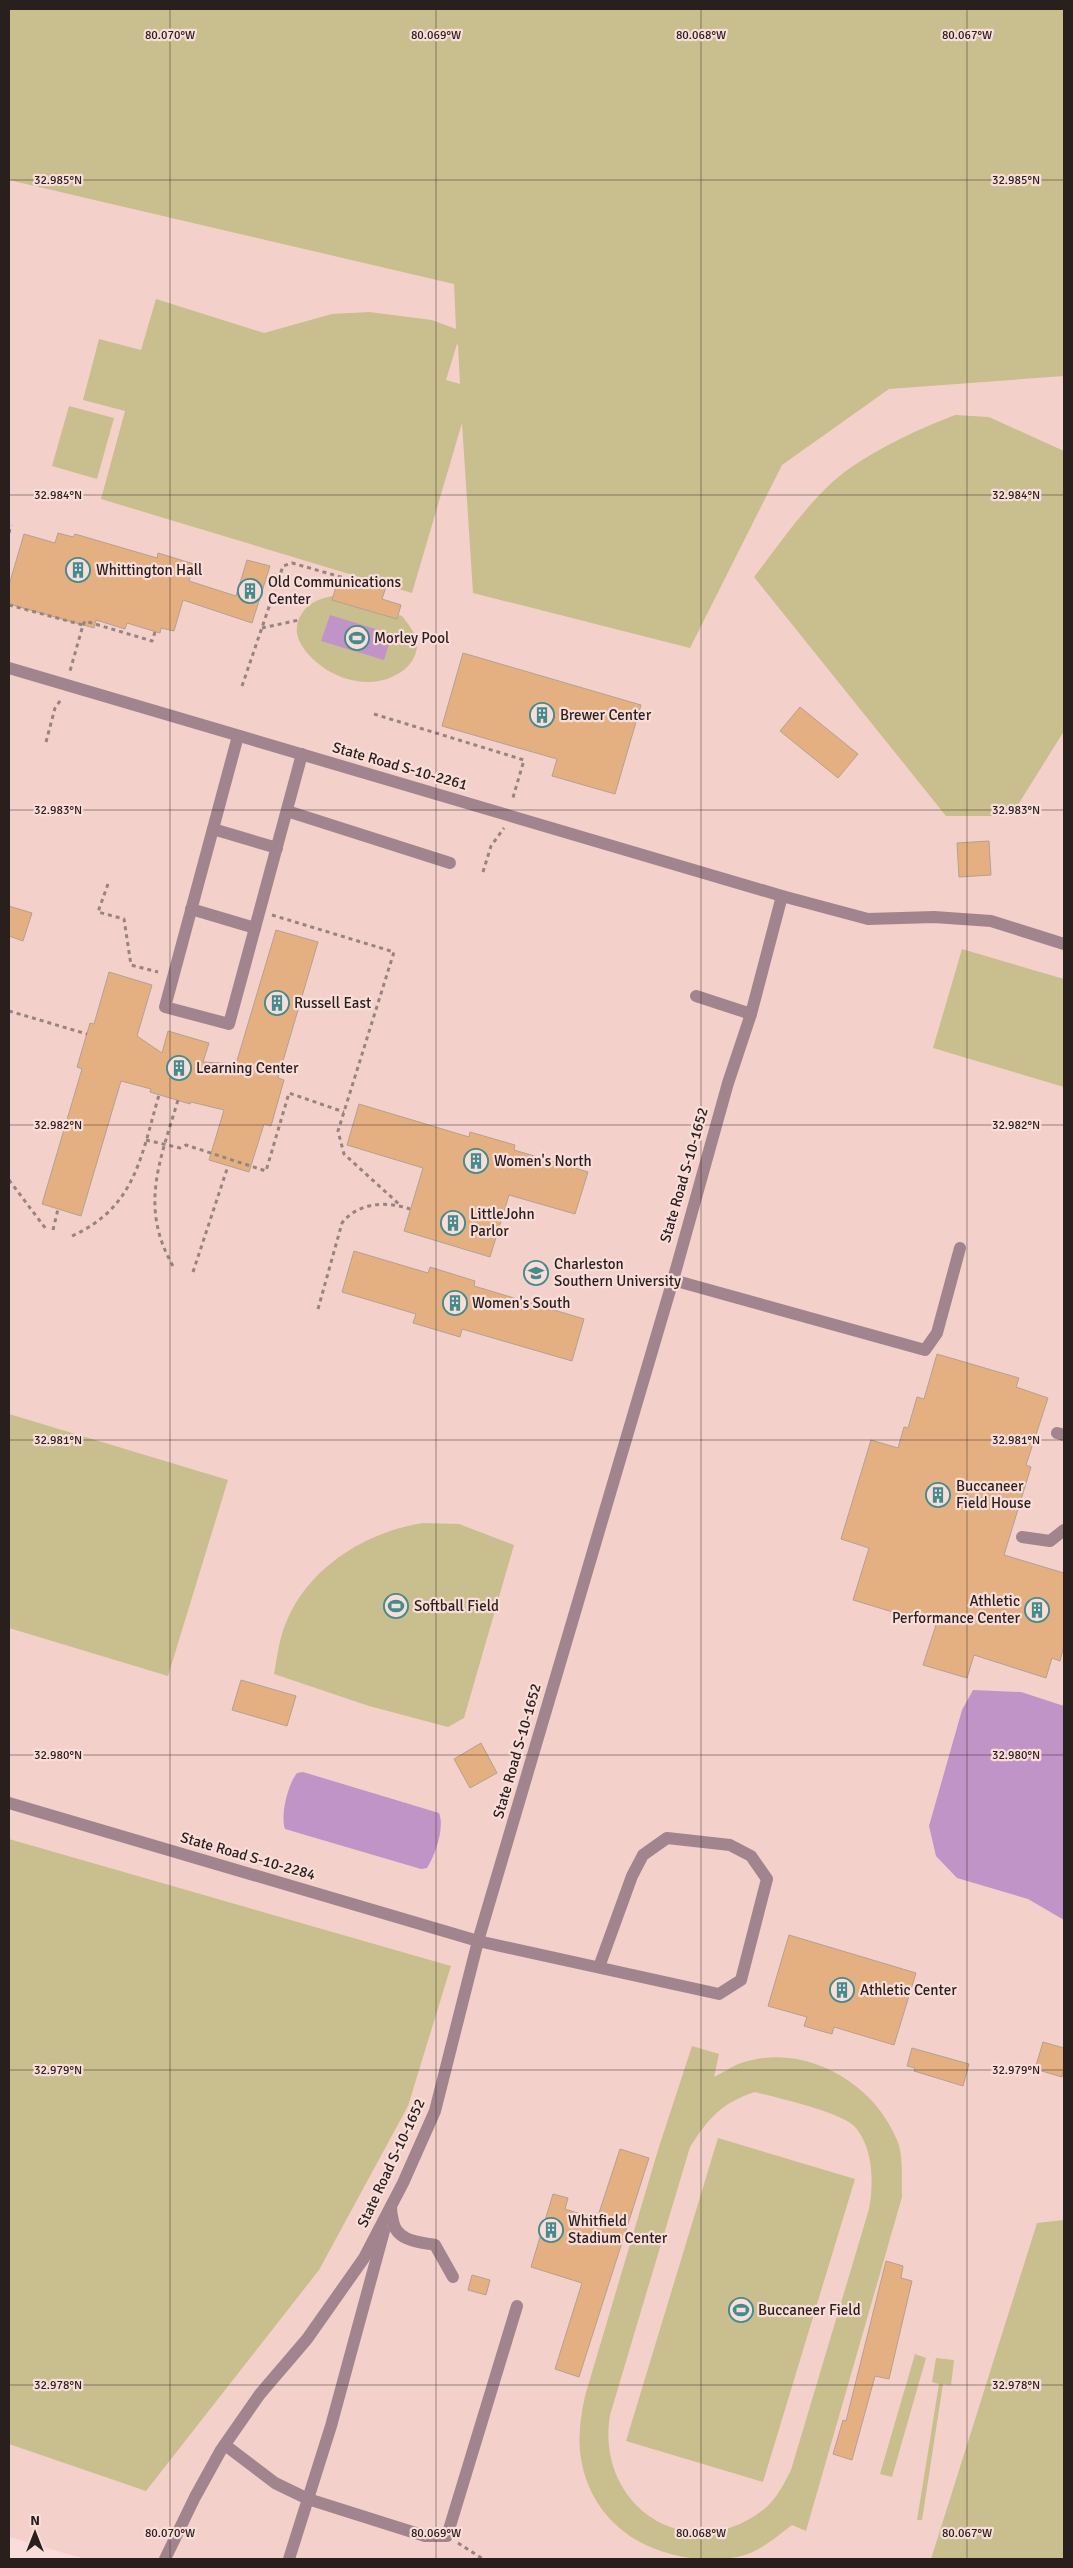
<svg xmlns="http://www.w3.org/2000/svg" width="1073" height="2568" font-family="Signika,sans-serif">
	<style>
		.built { fill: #f4d0ca }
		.green { fill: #c9be8d; fill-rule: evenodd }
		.water { fill: #c094c7 }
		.building { fill: #e5b081; stroke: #b3a191 }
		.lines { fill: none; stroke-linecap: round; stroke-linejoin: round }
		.path { stroke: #978481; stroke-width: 3; stroke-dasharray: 4 4; stroke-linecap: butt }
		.minor { stroke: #a2848e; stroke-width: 12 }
		.ticks { fill: none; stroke: #291f1d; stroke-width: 1; stroke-opacity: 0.45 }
		.labels { text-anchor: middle; stroke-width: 4.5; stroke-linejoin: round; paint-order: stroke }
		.poi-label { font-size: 15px; fill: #291f1d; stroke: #f8ddd9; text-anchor: start }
		.street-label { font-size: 15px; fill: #291f1d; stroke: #f8ddd9 }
		.ticks-label { font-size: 12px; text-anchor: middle; fill: #291f1d; stroke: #f8ddd9; stroke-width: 4.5; stroke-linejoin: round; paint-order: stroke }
	</style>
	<rect width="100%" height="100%" fill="#f8ddd9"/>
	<polygon class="built" points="9,9 1064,9 1064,2559 85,2559 9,2537"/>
	<g class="green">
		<path d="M9,9H1064V376L889,389L782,465L690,648L473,593L462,423L412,593L101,499L125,411L83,400L99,339L141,350L156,299L264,333L332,314L369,312L432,320L456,329L454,284L9,180ZM457,344L458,345L460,384L446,380Z"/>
		<polygon points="69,406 114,418 97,479 52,466"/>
		<path d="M955,415L989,417L1064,451V731L1011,816H946L754,577C781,542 813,494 850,468C882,446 919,429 955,415Z"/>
		<path d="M333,596L332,600L397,619L399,615L402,616C408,624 416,633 417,642C418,653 412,663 405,669C375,693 333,681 309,655C300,645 294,634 298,621C305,604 317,599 333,596Z"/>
		<polygon points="962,949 1064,979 1064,1087 933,1048"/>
		<polygon points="9,1414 228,1480 168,1676 9,1628"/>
		<path d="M423,1523L459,1524L514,1545L464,1718L448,1727L369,1706L274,1674C277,1658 279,1640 285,1625C307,1568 365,1532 423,1523Z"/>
		<polygon points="9,1839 451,1966 408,2106 319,2270 146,2491 9,2444"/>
		<path d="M692,2046L719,2054L714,2077C723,2073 732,2066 741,2063C803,2042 873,2081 897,2140C904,2156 901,2180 902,2197L806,2531L792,2525C775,2538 758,2553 737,2557C668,2568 597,2536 582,2464C577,2441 580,2419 585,2396L658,2150ZM755,2092C777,2098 843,2112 856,2128C873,2149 874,2183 869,2209L791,2470C784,2484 776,2500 763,2510C688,2568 595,2506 610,2415L690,2147C709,2118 721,2103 755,2092Z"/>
		<polygon points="718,2138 855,2179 763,2482 626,2441"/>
		<polygon points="1064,2220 1064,2559 931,2559 1037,2223"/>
		<polygon points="915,2354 926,2358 892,2477 880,2474"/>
		<polygon points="936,2358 954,2360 951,2385 943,2384 922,2520 917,2520 939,2384 932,2382"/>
	</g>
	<g class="water">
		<polygon points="330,615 392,634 384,660 321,641"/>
		<polygon points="973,1690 1021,1692 1064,1706 1064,1920 1028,1899 957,1878 936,1856 929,1826 962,1710"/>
		<path d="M303,1772L439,1813C445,1828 435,1855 427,1868L421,1869L285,1829C280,1815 288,1784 297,1773Z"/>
	</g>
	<g class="building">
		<polygon points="58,533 73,537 75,534 157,558 158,553 194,564 189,581 236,596 247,560 270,566 252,623 183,600 174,631 161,628 160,633 127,623 125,629 96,620 94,628 9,604 9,585 24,534 55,543"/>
		<polygon points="364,577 387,584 382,599 401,605 397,619 332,600 337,583 360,590"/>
		<polygon points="463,653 641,705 615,794 552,776 557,759 442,726"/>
		<polygon points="800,707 858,754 838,778 780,731"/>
		<polygon points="989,841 991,875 959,877 957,843"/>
		<polygon points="9,906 32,913 23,941 9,936"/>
		<polygon points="276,930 318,942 278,1078 284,1080 271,1126 264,1124 249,1172 209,1160 224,1110 191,1102 190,1104 150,1092 151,1089 121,1081 81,1216 42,1204 82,1069 77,1067 90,1023 94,1024 109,972 152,985 137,1036 162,1053 168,1031 209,1043 203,1062 236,1064"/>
		<polygon points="359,1104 469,1137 470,1132 515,1145 514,1150 588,1172 575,1214 509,1195 490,1257 404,1231 423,1168 347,1145"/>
		<polygon points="354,1251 428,1273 430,1267 475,1281 474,1286 584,1319 572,1361 462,1329 460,1337 413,1323 416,1314 342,1292"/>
		<polygon points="937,1354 1019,1378 1016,1387 1048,1398 1026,1465 1031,1467 1004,1555 1064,1573 1064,1646 1060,1661 1052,1658 1046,1678 974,1655 967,1678 923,1665 936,1625 853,1600 869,1548 841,1539 871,1440 898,1448 904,1427 908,1428 917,1397 924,1399"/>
		<polygon points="241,1680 296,1696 287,1726 232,1710"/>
		<polygon points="481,1743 497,1773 470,1788 454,1759"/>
		<polygon points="789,1935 916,1973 894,2045 834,2027 832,2034 821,2031 804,2026 807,2017 768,2006"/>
		<polygon points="1043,2042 1064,2048 1064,2068 1062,2077 1035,2069"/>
		<polygon points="912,2048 969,2064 963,2086 914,2071 915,2068 907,2066"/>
		<polygon points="620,2149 649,2158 579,2377 555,2369 582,2283 531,2267 553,2194 568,2198 565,2209 597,2219"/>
		<polygon points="886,2261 903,2266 901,2278 912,2281 889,2379 875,2376 852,2460 833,2454 843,2420 846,2421"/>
		<polygon points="472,2275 490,2280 486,2295 468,2290"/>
	</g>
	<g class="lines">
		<g class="path">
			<polyline points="9,533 11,525"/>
			<polyline points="9,605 83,625 70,671"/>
			<polyline points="83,625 85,621 152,641 155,632"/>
			<polyline points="262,628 299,620"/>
			<polyline points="242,686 283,566 292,563 362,583"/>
			<polyline points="374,714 524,760 512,801"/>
			<polyline points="46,742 55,708 62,698"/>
			<polyline points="483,872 491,846 504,828"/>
			<polyline points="108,884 98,912 124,919 131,965 158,972"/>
			<polyline points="272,915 394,952 338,1131 344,1154 400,1205"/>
			<polyline points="9,1011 87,1034"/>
			<polyline points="146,1140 180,1148 186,1145 266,1171 289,1093 344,1112"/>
			<polyline points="9,1180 46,1229"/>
			<polyline points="53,1230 58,1209"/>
			<path d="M72,1236C136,1207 141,1156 159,1095"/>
			<path d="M173,1266C139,1207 160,1161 178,1100"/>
			<polyline points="193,1272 228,1166"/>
			<path d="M318,1309L342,1223C358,1202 387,1201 410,1209"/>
			<polyline points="458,2543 483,2559"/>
		</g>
		<g class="minor">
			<polyline points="9,668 782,896 868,919 934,917 991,921 1064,944"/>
			<polyline points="238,736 165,1007 229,1024 302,754"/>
			<polyline points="287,811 450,863"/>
			<polyline points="213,829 277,848"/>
			<polyline points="191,909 255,928"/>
			<polyline points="696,996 751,1014"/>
			<polyline points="673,1280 925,1350 937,1333 960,1248"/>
			<polyline points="1057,1433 1064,1435"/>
			<polyline points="1022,1537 1050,1541 1064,1530"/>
			<polyline points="9,1803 478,1941 719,1994 741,1980 767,1879 751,1856 730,1845 667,1838 643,1855 632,1876 599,1967"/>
			<path d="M391,2207C391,2209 392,2217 393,2221C396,2241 419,2242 435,2245L453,2277"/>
			<polyline points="225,2445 275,2483 308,2499 425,2536 447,2536 517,2306"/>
			<polyline points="165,2559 195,2497 221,2450 260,2394 307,2339 364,2258 403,2183 435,2111 478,1941 673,1280 728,1083 751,1014 782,896"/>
			<polyline points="289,2559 331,2426 384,2231"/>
		</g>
	</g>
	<path class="ticks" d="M170,9V2559M436,9V2559M701,9V2559M967,9V2559M9,180H1064M9,495H1064M9,810H1064M9,1125H1064M9,1440H1064M9,1755H1064M9,2070H1064M9,2385H1064"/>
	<defs>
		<symbol id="building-ring" viewBox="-11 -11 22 22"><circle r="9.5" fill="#f8ddd9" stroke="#438b8d" stroke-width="1.5"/><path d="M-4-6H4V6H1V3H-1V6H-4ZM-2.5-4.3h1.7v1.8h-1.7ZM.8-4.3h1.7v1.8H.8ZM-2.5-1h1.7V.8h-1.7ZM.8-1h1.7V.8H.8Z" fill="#438b8d"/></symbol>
		<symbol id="stadium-ring" viewBox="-11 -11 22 22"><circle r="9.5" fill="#f8ddd9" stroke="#438b8d" stroke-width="1.5"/><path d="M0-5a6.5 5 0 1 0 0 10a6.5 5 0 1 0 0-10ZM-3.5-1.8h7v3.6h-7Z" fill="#438b8d"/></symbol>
		<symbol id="university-ring" viewBox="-11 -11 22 22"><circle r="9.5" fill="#f8ddd9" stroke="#438b8d" stroke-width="1.5"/><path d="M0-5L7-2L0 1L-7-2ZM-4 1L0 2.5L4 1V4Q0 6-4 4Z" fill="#438b8d"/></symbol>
	</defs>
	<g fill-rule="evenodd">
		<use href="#building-ring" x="64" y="556" width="28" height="28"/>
		<use href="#building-ring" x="236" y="577" width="28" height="28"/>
		<use href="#stadium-ring" x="343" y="624" width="28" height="28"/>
		<use href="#building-ring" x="528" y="701" width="28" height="28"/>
		<use href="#building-ring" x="263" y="989" width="28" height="28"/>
		<use href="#building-ring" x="165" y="1054" width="28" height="28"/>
		<use href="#building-ring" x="462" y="1147" width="28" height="28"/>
		<use href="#building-ring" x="439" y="1209" width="28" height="28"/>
		<use href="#university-ring" x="522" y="1259" width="28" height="28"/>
		<use href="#building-ring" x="441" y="1289" width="28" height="28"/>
		<use href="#building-ring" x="924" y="1481" width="28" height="28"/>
		<use href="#stadium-ring" x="382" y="1592" width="28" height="28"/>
		<use href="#building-ring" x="1023" y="1596" width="28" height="28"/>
		<use href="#building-ring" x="828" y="1976" width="28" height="28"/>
		<use href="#building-ring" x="537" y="2216" width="28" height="28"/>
		<use href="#stadium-ring" x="727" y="2296" width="28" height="28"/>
	</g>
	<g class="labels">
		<g class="poi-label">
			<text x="96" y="575">Whittington Hall</text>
			<text x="268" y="587">Old Communications<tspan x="268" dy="17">Center</tspan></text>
			<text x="374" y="643">Morley Pool</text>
			<text x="560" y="720">Brewer Center</text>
			<text x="294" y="1008">Russell East</text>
			<text x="196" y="1073">Learning Center</text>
			<text x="494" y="1166">Women's North</text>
			<text x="470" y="1219">LittleJohn<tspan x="470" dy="17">Parlor</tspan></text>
			<text x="554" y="1269">Charleston<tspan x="554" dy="17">Southern University</tspan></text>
			<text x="472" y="1308">Women's South</text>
			<text x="956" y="1491">Buccaneer<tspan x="956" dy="17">Field House</tspan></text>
			<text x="1020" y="1606" text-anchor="end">Athletic<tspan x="1020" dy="17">Performance Center</tspan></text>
			<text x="414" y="1611">Softball Field</text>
			<text x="860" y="1995">Athletic Center</text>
			<text x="568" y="2226">Whitfield<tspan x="568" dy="17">Stadium Center</tspan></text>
			<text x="758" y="2315">Buccaneer Field</text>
		</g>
		<g class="street-label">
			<text transform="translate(400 766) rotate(16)" y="5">State Road S-10-2261</text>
			<text transform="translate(684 1175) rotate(-74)" y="5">State Road S-10-1652</text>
			<text transform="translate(517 1751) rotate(-74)" y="5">State Road S-10-1652</text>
			<text transform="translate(248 1856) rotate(16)" y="5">State Road S-10-2284</text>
			<text transform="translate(391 2163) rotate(-65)" y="5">State Road S-10-1652</text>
		</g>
	</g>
	<g class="ticks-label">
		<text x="170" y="39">80.070°W</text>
		<text x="436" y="39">80.069°W</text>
		<text x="701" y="39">80.068°W</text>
		<text x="967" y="39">80.067°W</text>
		<text x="58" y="184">32.985°N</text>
		<text x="1016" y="184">32.985°N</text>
		<text x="58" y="499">32.984°N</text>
		<text x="1016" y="499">32.984°N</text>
		<text x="58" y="814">32.983°N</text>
		<text x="1016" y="814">32.983°N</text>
		<text x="58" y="1129">32.982°N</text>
		<text x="1016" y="1129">32.982°N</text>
		<text x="58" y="1444">32.981°N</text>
		<text x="1016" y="1444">32.981°N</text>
		<text x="58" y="1759">32.980°N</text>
		<text x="1016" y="1759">32.980°N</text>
		<text x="58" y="2074">32.979°N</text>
		<text x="1016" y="2074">32.979°N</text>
		<text x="58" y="2389">32.978°N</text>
		<text x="1016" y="2389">32.978°N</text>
		<text x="170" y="2537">80.070°W</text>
		<text x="436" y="2537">80.069°W</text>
		<text x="701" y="2537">80.068°W</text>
		<text x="967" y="2537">80.067°W</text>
	</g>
	<rect width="1073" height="2568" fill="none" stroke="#291f1d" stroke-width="20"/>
	<g transform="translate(35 2533)" stroke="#f8ddd9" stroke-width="4" paint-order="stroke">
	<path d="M0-4L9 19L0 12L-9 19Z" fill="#291f1d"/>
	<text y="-8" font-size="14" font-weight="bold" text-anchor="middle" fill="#291f1d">N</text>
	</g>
</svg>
